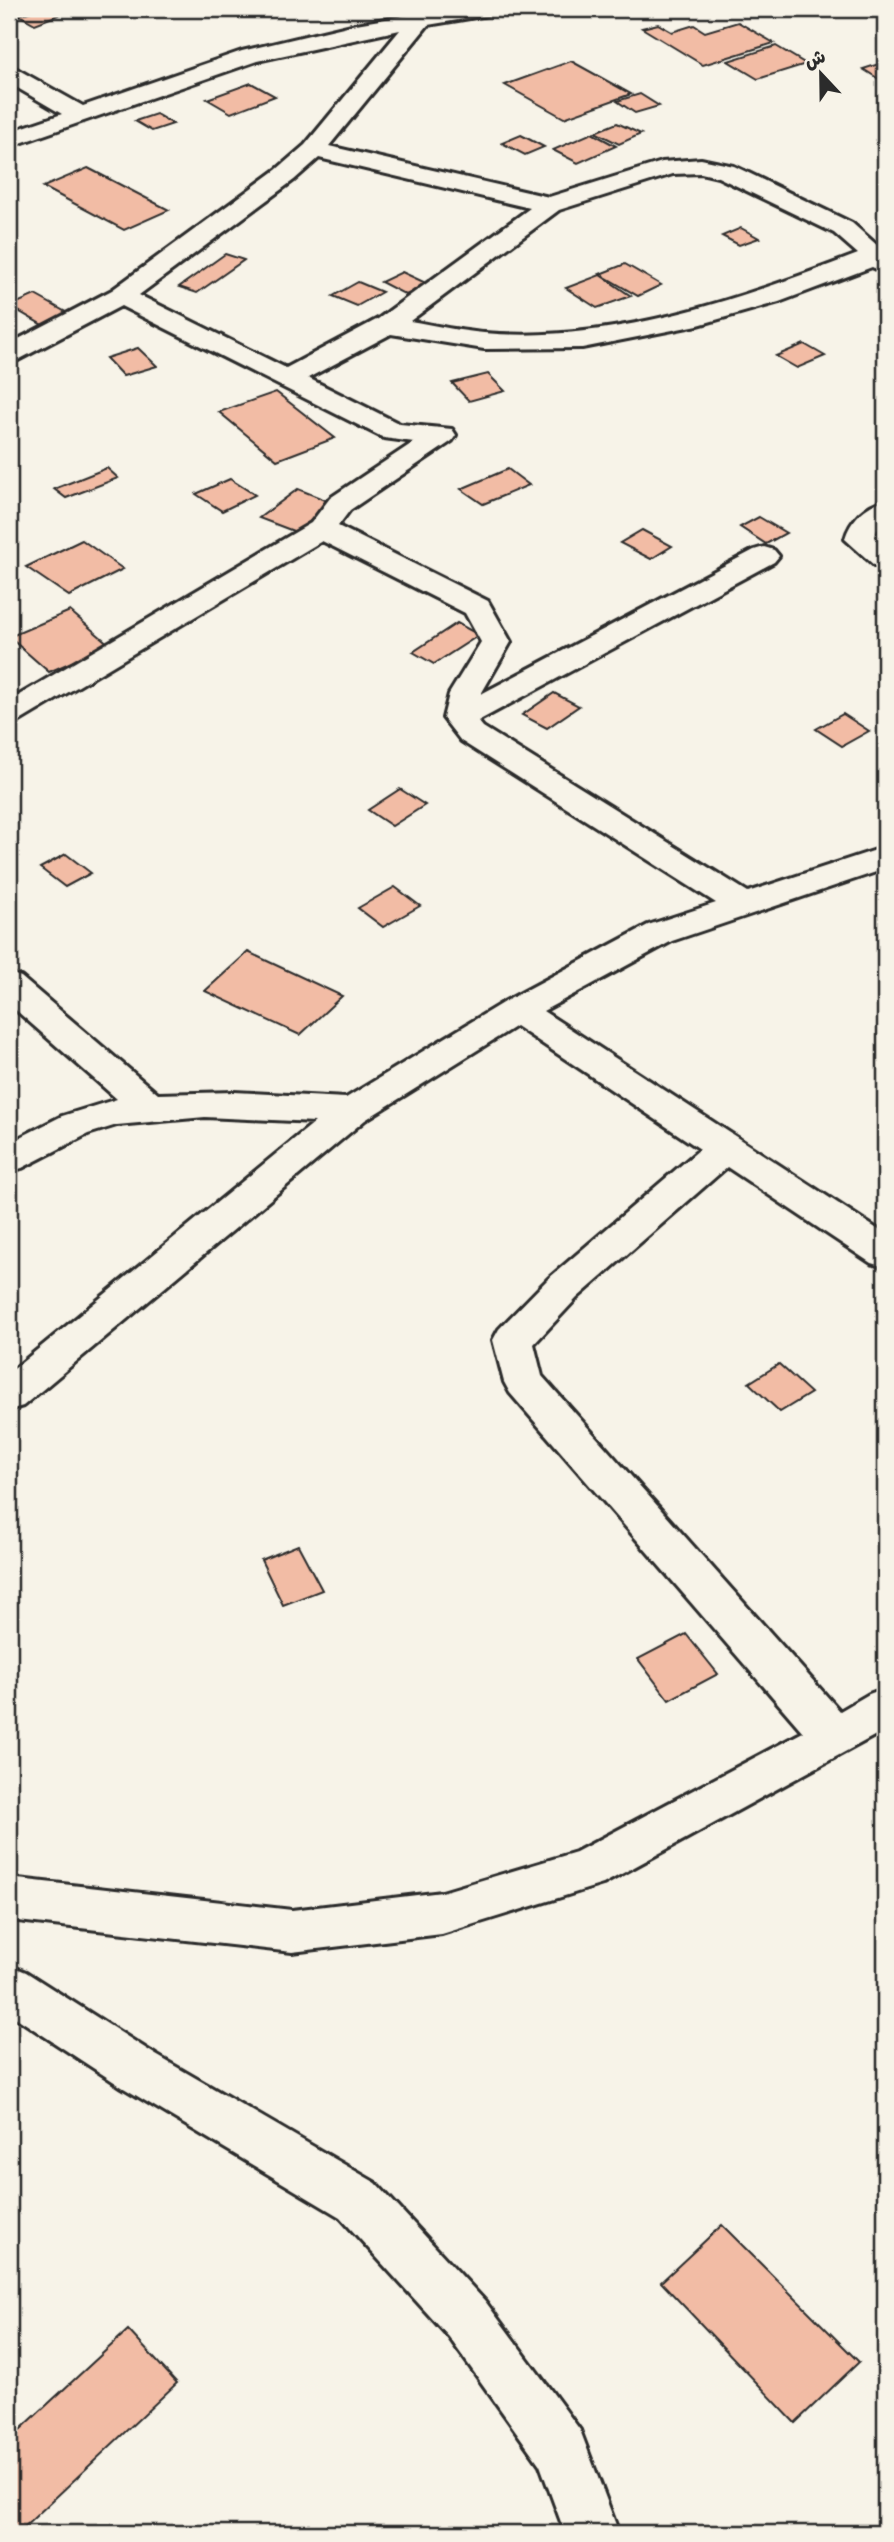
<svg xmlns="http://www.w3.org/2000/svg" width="894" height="2542" font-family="'Balsamiq Sans','Playpen Sans Arabic',sans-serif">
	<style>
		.building { fill: #f2bca5; stroke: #2b2b2b; stroke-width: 2 }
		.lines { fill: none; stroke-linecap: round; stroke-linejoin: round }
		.minor-casing { stroke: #2b2b2b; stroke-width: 6 }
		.minor { fill: #f7f3e8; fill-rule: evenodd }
	</style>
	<rect width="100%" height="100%" fill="#f7f3e8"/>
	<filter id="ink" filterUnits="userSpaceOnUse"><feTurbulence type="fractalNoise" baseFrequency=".0143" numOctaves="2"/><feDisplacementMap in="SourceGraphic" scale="14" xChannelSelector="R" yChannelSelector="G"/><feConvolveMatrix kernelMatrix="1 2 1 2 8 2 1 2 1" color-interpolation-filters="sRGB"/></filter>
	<g filter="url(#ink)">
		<g class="building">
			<polygon points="38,9 51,9 61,14 35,24 19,15"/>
			<polygon points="738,22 774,43 703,65 642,28 658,24 672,32 694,25 705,32"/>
			<polygon points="776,46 806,64 758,79 728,61"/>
			<polygon points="571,61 631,94 564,118 505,85"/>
			<polygon points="885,62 885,80 882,81 863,69"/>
			<polygon points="251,83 275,96 231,113 207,99"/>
			<polygon points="640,94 659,106 635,113 617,101"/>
			<polygon points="156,114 173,124 152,131 135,121"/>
			<polygon points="617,123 641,134 619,144 595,132"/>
			<polygon points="592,133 616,146 578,163 553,150"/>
			<polygon points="521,135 544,147 525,155 502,143"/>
			<polygon points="88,168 169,210 124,230 43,187"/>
			<polygon points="741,228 759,238 739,245 722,236"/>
			<polygon points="225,254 244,260 197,293 179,287"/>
			<polygon points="625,264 661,285 638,296 600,274"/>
			<polygon points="402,272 428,284 406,295 381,282"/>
			<polygon points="600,275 631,296 597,308 566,288"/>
			<polygon points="358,282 382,292 357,306 333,296"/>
			<polygon points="35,295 71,315 46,327 10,306"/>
			<polygon points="804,344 825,356 797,368 776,356"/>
			<polygon points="138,348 157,366 123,376 106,358"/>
			<polygon points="488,374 505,391 469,401 452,383"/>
			<polygon points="276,392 335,438 277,460 219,412"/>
			<polygon points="107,468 118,478 66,498 54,489"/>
			<polygon points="508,469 529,485 483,504 461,489"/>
			<polygon points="230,479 255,495 222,511 196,494"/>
			<polygon points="298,489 333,503 296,532 259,518"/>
			<polygon points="759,517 786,533 766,544 740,527"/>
			<polygon points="642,530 672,546 651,559 620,543"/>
			<polygon points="82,540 123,569 69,596 26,567"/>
			<polygon points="70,611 110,645 49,672 9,637"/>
			<polygon points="457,623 479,635 434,664 413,652"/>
			<polygon points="554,693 579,706 547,728 522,715"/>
			<polygon points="843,714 869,731 842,746 816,729"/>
			<polygon points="400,789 425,805 392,826 368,810"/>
			<polygon points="66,854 91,873 65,887 40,868"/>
			<polygon points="395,887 420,906 383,927 358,908"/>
			<polygon points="248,952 342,996 300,1035 205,991"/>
			<polygon points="779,1364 811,1393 780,1412 749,1383"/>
			<polygon points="298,1545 322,1590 283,1605 261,1560"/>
			<polygon points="686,1634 718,1674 669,1700 638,1659"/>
			<polygon points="722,2225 859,2362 795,2423 661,2282"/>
			<polygon points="128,2330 177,2383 18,2533 9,2533 9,2440"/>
		</g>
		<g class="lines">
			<defs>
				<g id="minor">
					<path d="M445,9H493L490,14L482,16L428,25L329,146L549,197L662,162L701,159L734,166L852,223L879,247L885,245V273L872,267L779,302L698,325L582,348L484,349L391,334L308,378L400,424L452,429L456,435L452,441L350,510L338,526L488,601L511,642L481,694L754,550L764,547L774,550L779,556L774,562L478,721L483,727L748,892L885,847V869L672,941L543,1011L885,1234V1267L871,1263L727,1167L577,1298L534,1344L542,1376L840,1711L869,1694L885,1688V1730L603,1884L442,1934L292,1952L9,1920V1878L292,1910L442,1892L576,1852L803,1732L510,1393L504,1382L493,1340L499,1329L549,1278L700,1149L516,1026L365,1120L23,1406L9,1410V1373L315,1122L205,1117L117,1125L88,1134L22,1168L9,1172V1143L62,1116L117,1099L9,1004V973L21,977L158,1094L234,1092L346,1098L504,1002L648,925L716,903L461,741L443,718L449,694L481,642L465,613L322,541L20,721L9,723V701L311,523L330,498L414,442L384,438L121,306L18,360L9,362V344L112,290L276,170L305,145L400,30L257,61L9,147V132L62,114L9,83V67L17,69L83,106L242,51L356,24ZM319,158L530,208L378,319L286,368L139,295L294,180ZM701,173L718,177L834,233L858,254C739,299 613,344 484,333C459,331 434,325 410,321L559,210L673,174Z"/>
					<path d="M885,500V523L877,530L875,537L885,545V569L875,566L845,539C850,520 866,505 885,500Z"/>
					<polygon points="9,1965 26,1972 156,2055 376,2183 485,2301 580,2430 619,2533 565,2533 540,2465 449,2337 340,2217 122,2087 9,2013"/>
				</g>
			</defs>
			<use href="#minor" class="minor-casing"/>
			<use href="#minor" class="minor"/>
		</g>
	</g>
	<rect width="894" height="2542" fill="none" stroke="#f7f3e8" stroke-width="35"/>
	<rect x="18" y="18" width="859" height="2507" fill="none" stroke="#2b2b2b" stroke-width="2.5" filter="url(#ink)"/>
	<g transform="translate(821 74) rotate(338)" stroke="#f7f3e8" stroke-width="5" paint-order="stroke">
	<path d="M0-5L12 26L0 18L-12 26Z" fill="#2b2b2b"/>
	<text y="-10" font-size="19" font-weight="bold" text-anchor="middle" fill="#2b2b2b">ش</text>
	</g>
</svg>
